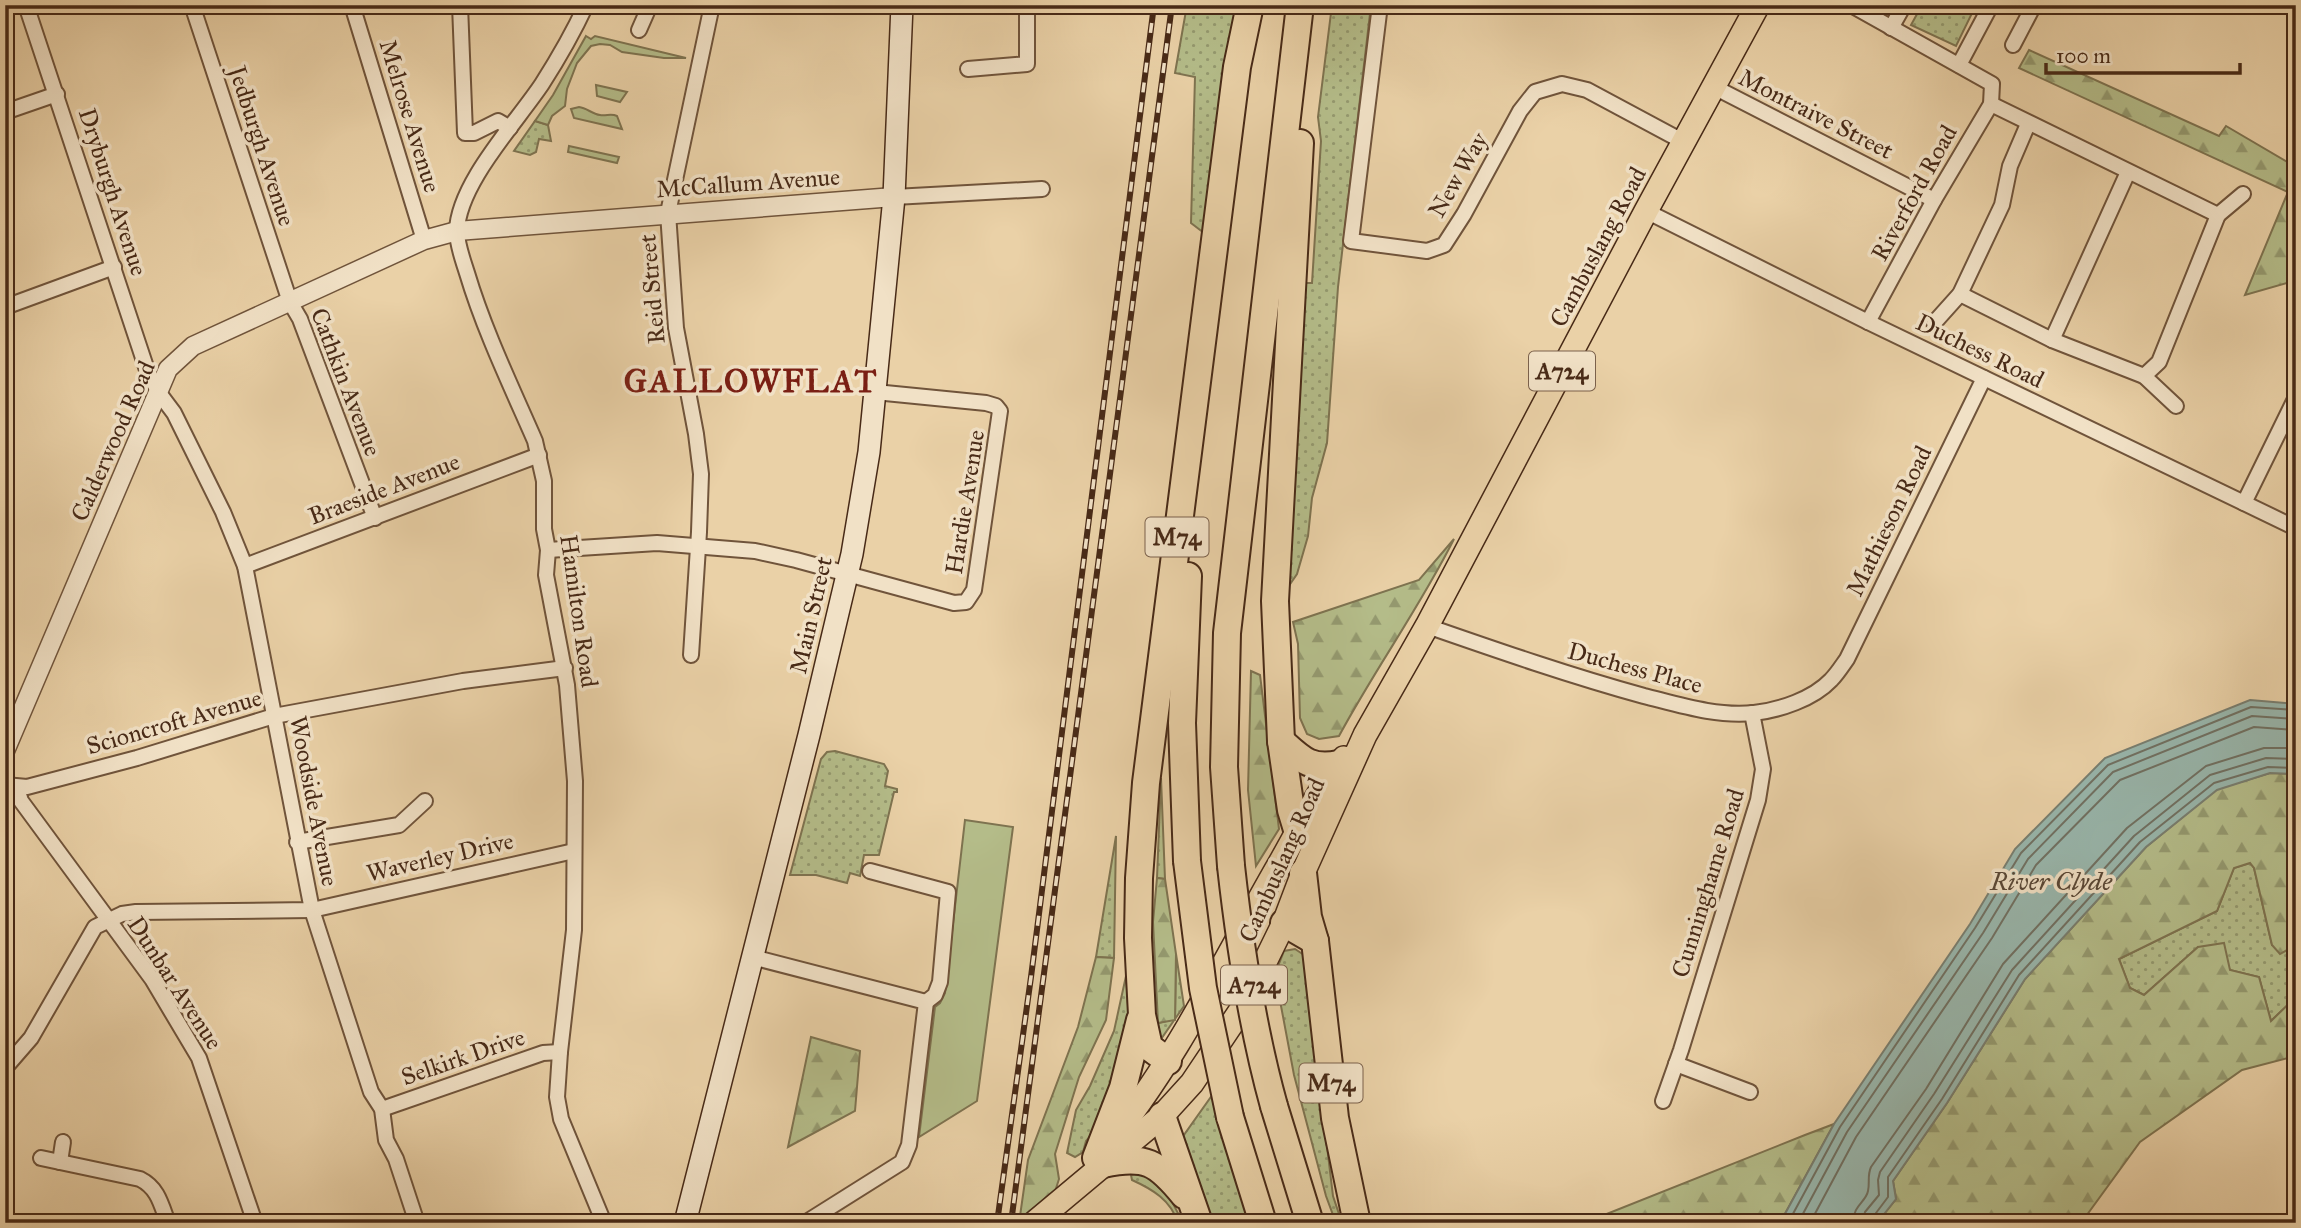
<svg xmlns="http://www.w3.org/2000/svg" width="2301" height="1228" font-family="'IM FELL Great Primer',serif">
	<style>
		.grass { fill: url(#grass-dots); stroke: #7e7350; stroke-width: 2 }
		.forest { fill: url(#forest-firs); stroke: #7e7350; stroke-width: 2 }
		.garden { fill: #b4bc89; stroke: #7e7350; stroke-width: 2 }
		.water { fill: #98b6ac; stroke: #787e70; stroke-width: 2 }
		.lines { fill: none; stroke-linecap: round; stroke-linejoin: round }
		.shore { stroke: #707062; stroke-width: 2 }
		.minor-casing { stroke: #70543b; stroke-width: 18 }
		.tertiary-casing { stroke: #70543b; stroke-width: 21 }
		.secondary-casing { stroke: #482a17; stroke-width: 24 }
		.primary-casing { stroke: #482a17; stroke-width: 26 }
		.motorway-casing { stroke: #482a17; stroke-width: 30 }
		.minor { stroke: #f1e1c6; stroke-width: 14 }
		.tertiary { stroke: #f1e1c6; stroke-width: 18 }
		.secondary { stroke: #f1e1c6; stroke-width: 21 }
		.primary { stroke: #ead1a7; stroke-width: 23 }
		.motorway { stroke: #ead1a7; stroke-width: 26 }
		.rail-casing { stroke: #482a17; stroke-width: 6 }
		.rail { stroke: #f1e1c6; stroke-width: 3.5; stroke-dasharray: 10; stroke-linecap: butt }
		.motorway-bridge-casing { stroke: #482a17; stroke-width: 30; stroke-linecap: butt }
		.motorway-bridge { stroke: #ead1a7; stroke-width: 26 }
		.labels { text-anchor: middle; stroke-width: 7; stroke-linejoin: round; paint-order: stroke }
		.shield { fill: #f1e1c6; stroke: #7b614c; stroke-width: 2 }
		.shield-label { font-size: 23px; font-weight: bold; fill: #482a17 }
		.street-label { font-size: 24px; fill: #482a17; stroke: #f1e1c6 }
		.water-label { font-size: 26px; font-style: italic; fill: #584635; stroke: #f1e1c6 }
		.district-label { font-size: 32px; font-weight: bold; letter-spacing: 2px; fill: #7a1f14; stroke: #f1e1c6 }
	</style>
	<defs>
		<pattern id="grass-dots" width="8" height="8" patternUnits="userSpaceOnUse" patternTransform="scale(1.75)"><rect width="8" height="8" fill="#b4bc89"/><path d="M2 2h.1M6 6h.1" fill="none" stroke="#94996f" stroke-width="1.8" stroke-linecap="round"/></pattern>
		<pattern id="forest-firs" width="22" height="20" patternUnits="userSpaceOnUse" patternTransform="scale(1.75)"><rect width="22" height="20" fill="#b4bc89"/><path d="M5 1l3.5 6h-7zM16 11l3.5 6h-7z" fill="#94996f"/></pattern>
	</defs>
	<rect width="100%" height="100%" fill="#ead1a7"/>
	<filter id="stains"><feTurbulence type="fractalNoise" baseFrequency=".00286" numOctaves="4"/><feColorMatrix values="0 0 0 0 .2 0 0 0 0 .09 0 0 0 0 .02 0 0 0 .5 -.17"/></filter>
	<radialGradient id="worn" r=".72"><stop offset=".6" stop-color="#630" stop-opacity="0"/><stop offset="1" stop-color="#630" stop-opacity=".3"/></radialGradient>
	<g class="grass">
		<polygon points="1187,5 1241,5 1204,233 1191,223 1195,77 1175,73"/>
		<polygon points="1332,5 1371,5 1338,287 1327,443 1312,498 1308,536 1297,574 1284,593 1305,283 1312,283 1321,141 1318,117"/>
		<polygon points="1922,5 1976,5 1956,46 1911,25"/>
		<polygon points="535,121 548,125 551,141 539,139 536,152 530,155 514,151"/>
		<polygon points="835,751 884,764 888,771 885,786 897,789 897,792 894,792 879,855 864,855 860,876 850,873 847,883 816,875 790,875 821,759 827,752"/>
		<polygon points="1161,778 1165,879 1157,878"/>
		<polygon points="1116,836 1114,958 1096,957"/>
		<polygon points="2250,863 2254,868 2272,945 2296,945 2296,997 2271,1021 2259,977 2230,970 2198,947 2144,995 2130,988 2119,959 2217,911 2234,868"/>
		<polygon points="1295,949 1304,955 1333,1196 1342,1223 1336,1223 1326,1196 1294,1075 1275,974 1284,951"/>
		<polygon points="1176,954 1184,1006 1159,1042 1158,1023 1175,1019"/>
		<polygon points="1126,976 1130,1034 1107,1117 1086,1141 1083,1152 1075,1157 1067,1153 1076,1110 1090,1086 1114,1031"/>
		<polygon points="1213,1094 1253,1223 1211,1223 1179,1142"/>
		<path d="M1140,1172L1163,1184L1183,1223H1178C1171,1200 1152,1189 1132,1180L1131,1175Z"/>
	</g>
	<g class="forest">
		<polygon points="2029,50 2219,136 2226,126 2296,167 2296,250 2287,283 2245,295 2288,192 2019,68"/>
		<path d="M1454,539C1420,607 1375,669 1339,736L1319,739L1307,734L1300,718L1298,644L1293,622L1419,580Z"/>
		<polygon points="1251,671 1260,675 1279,829 1256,866 1248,790"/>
		<polygon points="2270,773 2296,774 2296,945 2280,954 2272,945 2254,868 2250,863 2234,868 2217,911 2119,959 2130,988 2144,995 2198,947 2224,943 2230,970 2259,977 2271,1021 2296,997 2296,1056 2242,1070 2140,1142 2081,1223 1877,1223 1896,1199 1893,1181 1947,1103 2025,979 2146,847 2217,789"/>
		<polygon points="1157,878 1165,879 1176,954 1175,1020 1158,1023 1153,922"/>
		<polygon points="1096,957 1114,958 1106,1020 1079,1077 1055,1154 1059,1179 1051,1204 1019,1223 1028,1160 1078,1027"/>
		<polygon points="811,1037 860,1051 855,1111 788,1147"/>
		<polygon points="1834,1124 1780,1223 1584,1223 1805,1135"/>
	</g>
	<g class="garden">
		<polygon points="586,36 591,39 595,36 686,58 664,58 622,52 610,45 600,44 591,46 577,63 567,89 565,106 552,116 548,125 535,121 553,95"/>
		<polygon points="596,85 627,92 620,102 597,96"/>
		<path d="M579,107C587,108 592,114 600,115C607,116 611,113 617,116L622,129L574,118L571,109Z"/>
		<polygon points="569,146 619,157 617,163 568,152"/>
		<polygon points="965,820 1013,827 977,1101 919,1137 935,1007 940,1003 945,993"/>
	</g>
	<polygon class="water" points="2250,700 2296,704 2296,774 2270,773 2217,790 2146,847 2025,979 1947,1103 1893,1181 1896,1199 1877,1223 1780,1223 1834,1124 1970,924 2015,849 2105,758"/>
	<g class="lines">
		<g class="shore">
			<polyline points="1788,1223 1840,1127 1975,928 2021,853 2108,765 2251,707 2296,710"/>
			<polyline points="1798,1223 1847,1132 1983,933 2028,859 2113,772 2252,716 2296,719"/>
			<polyline points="1810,1223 1856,1137 1992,938 2036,865 2120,780 2254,727 2296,730"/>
			<path d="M1853,1223C1853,1205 1866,1202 1868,1191C1870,1182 1867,1176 1871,1167L1926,1089L2003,964L2127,828L2206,766L2264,748H2296"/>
			<polyline points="1863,1223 1865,1212 1879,1195 1878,1180 1880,1172 1934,1094 2012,970 2134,836 2210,775 2266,758 2296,759"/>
			<polyline points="1872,1223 1873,1217 1888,1197 1888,1177 1942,1099 2019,975 2140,842 2214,783 2268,767 2296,768"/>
		</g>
		<defs>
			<g id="minor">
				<polyline points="26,5 147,370 159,393 174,413 223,512 245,566 312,910 371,1092 382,1109 386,1140 396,1159 417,1223"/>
				<polyline points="192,5 290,302 300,319 375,518"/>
				<polyline points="352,5 424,240"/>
				<polyline points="460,5 465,133 474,133 498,121 510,128"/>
				<path d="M586,5C573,33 558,59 542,84C516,123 458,184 457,231C457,245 463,260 467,273C484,330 511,386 535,441L544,481V529L548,550L546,575L567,685L575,781L574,930L560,1052L557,1097L561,1119L604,1223"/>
				<polyline points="1380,5 1351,241 1427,251 1444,245 1464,214 1520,111 1535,92 1562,84 1587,90 1684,142"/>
				<polyline points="1851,5 1992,84 1991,104 1934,200 1868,322"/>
				<polyline points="1891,28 1904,5"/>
				<polyline points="639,30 650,5"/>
				<polyline points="2013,45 2034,5"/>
				<polyline points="1959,65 1991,5"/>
				<polyline points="968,69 1027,64 1027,5"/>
				<polyline points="1714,87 1934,200"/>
				<polyline points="1991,104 2218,215 2243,194"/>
				<polyline points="5,112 57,94"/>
				<polyline points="894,197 1042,189"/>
				<polyline points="1646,211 1868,322 2296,528"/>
				<polyline points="1960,294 2052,340 2128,172"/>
				<polyline points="5,307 114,267"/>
				<polyline points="1934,323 1960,294 2002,205 2010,166 2028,124"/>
				<polyline points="2052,340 2144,376 2159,362 2218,215"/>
				<polyline points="2144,376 2176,406"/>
				<polyline points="2244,503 2296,397"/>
				<polyline points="548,550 657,543 755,551 796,560 954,603 966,602 974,590 1000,411 996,406 986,403 875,392"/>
				<polyline points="245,566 539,455"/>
				<path d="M1427,626C1499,651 1571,676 1644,696C1680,705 1717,717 1754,713C1780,710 1813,699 1831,680C1837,674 1842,666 1847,659L1984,378"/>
				<polyline points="691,655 699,532 701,474 696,434 676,328 668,213 712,5"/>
				<polyline points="5,785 27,787 137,758 274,716 463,681 565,668"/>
				<polyline points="17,788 21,801 152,979 199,1058 255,1223"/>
				<polyline points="297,842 399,825 425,801"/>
				<polyline points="870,871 948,892 940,982 935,995 926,1002"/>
				<polyline points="752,957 926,1002 909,1145 902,1162 805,1223"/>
				<polyline points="1676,1064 1750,1092"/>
				<polyline points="5,1068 31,1038 95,927 122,914 136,912 312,910 574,851"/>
				<polyline points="1663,1101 1681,1050 1758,800 1763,769 1752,713"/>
				<polyline points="382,1109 543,1053 560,1052"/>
				<path d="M41,1158L140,1179C158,1188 161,1204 168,1223"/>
				<polyline points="60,1162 63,1142"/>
			</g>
			<polyline id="tertiary" points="5,751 168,369 193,346 424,240 457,231 894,197"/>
			<polyline id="secondary" points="685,1223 809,735 852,554 869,452 894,197 902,5"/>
			<g id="primary">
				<path d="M1104,1149C1176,1062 1224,960 1280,863C1298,832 1321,784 1344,758"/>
				<polyline points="1034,1223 1162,1116 1192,1083 1243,1007 1284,923 1303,873 1365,735 1427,626 1646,211 1758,5"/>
			</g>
			<g id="motorway">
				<path d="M1281,741C1301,759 1310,770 1339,764"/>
				<polyline points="1298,833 1291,810 1281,741 1275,601 1300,143"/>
				<polyline points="1187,861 1182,723 1188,576"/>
				<polyline points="1231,866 1224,767 1227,633 1300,5"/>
				<polyline points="1303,873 1308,917 1315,941 1335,1118 1357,1223"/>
				<polyline points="1284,923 1315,941"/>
				<polyline points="1168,1061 1149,1047 1142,1015 1138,938 1139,878 1146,783 1237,67 1250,5"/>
				<polyline points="1274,1106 1310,1223"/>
				<polyline points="1162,1116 1199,1223"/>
				<polyline points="1230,1117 1263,1223"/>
				<polyline points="1096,1158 1123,1088 1140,1020"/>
				<path d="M1103,1164C1146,1155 1157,1162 1184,1195"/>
			</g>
		</defs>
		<use href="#minor" class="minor-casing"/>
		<use href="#tertiary" class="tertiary-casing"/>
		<use href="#secondary" class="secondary-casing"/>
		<use href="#primary" class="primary-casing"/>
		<use href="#motorway" class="motorway-casing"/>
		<use href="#minor" class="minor"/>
		<use href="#tertiary" class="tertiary"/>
		<use href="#secondary" class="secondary"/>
		<use href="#primary" class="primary"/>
		<use href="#motorway" class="motorway"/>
		<defs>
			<g id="rail">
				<polyline points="997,1223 1031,977 1154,5"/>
				<polyline points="1011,1223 1172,5"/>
			</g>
		</defs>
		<use href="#rail" class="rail-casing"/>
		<use href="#rail" class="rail"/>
		<defs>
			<g id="motorway-bridge">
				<polyline points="1187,861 1203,988 1230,1117"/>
				<path d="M1231,866C1240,947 1252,1027 1274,1106"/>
			</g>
		</defs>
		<use href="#motorway-bridge" class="motorway-bridge-casing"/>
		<use href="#motorway-bridge" class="motorway-bridge"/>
	</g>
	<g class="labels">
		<g class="shield">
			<rect x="1529" y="351.5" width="66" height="39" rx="5"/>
			<rect x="1145.5" y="517.5" width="63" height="39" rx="5"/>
			<rect x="1221" y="965.5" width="66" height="39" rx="5"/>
			<rect x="1299.5" y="1063.5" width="63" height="39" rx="5"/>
		</g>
		<g class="shield-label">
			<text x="1562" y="379">A724</text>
			<text x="1177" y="545">M74</text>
			<text x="1254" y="993">A724</text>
			<text x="1331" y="1091">M74</text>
		</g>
		<g class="street-label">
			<text transform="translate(1816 114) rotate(27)" y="8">Montraive Street</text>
			<text transform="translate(410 116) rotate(73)" y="8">Melrose Avenue</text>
			<text transform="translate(262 146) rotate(72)" y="8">Jedburgh Avenue</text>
			<text transform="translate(1458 175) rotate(-60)" y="8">New Way</text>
			<text transform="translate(748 183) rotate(-4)" y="8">McCallum Avenue</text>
			<text transform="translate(113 192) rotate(72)" y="8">Dryburgh Avenue</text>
			<text transform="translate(1914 193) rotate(-61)" y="8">Riverford Road</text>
			<text transform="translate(1598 247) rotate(-62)" y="8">Cambuslang Road</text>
			<text transform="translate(652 289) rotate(-95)" y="8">Reid Street</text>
			<text transform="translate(1980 351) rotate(26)" y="8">Duchess Road</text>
			<text transform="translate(346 382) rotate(69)" y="8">Cathkin Avenue</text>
			<text transform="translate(113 441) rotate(-66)" y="8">Calderwood Road</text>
			<text transform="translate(384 489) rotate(-21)" y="8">Braeside Avenue</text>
			<text transform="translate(965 502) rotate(-81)" y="8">Hardie Avenue</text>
			<text transform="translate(1889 521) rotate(-64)" y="8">Mathieson Road</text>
			<text transform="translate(579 611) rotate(82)" y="8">Hamilton Road</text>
			<text transform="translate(811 615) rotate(-77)" y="8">Main Street</text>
			<text transform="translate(1635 668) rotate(15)" y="8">Duchess Place</text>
			<text transform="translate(174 722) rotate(-16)" y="8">Scioncroft Avenue</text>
			<text transform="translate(314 801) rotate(79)" y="8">Woodside Avenue</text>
			<text transform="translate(440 857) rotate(-13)" y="8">Waverley Drive</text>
			<text transform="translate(1282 860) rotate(-66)" y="8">Cambuslang Road</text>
			<text transform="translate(1708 883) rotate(-73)" y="8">Cunninghame Road</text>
			<text transform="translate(175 983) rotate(57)" y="8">Dunbar Avenue</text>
			<text transform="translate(463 1057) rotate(-19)" y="8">Selkirk Drive</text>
		</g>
		<g class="water-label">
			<text x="2051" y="890">River Clyde</text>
		</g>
		<g class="district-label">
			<text x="751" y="392">GALLOWFLAT</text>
		</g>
	</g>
	<rect width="2301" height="1228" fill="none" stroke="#ead1a7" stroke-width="28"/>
	<rect x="7" y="7" width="2287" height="1214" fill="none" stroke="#482a17" stroke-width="3.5"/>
	<rect x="14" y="14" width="2273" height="1200" fill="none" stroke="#482a17" stroke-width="2"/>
	<path d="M2046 63v10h194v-10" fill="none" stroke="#482a17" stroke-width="3.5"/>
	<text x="2056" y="63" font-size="21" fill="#482a17" stroke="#f1e1c6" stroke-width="5" paint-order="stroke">100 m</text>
	<rect width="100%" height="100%" filter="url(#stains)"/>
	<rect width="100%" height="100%" fill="url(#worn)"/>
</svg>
